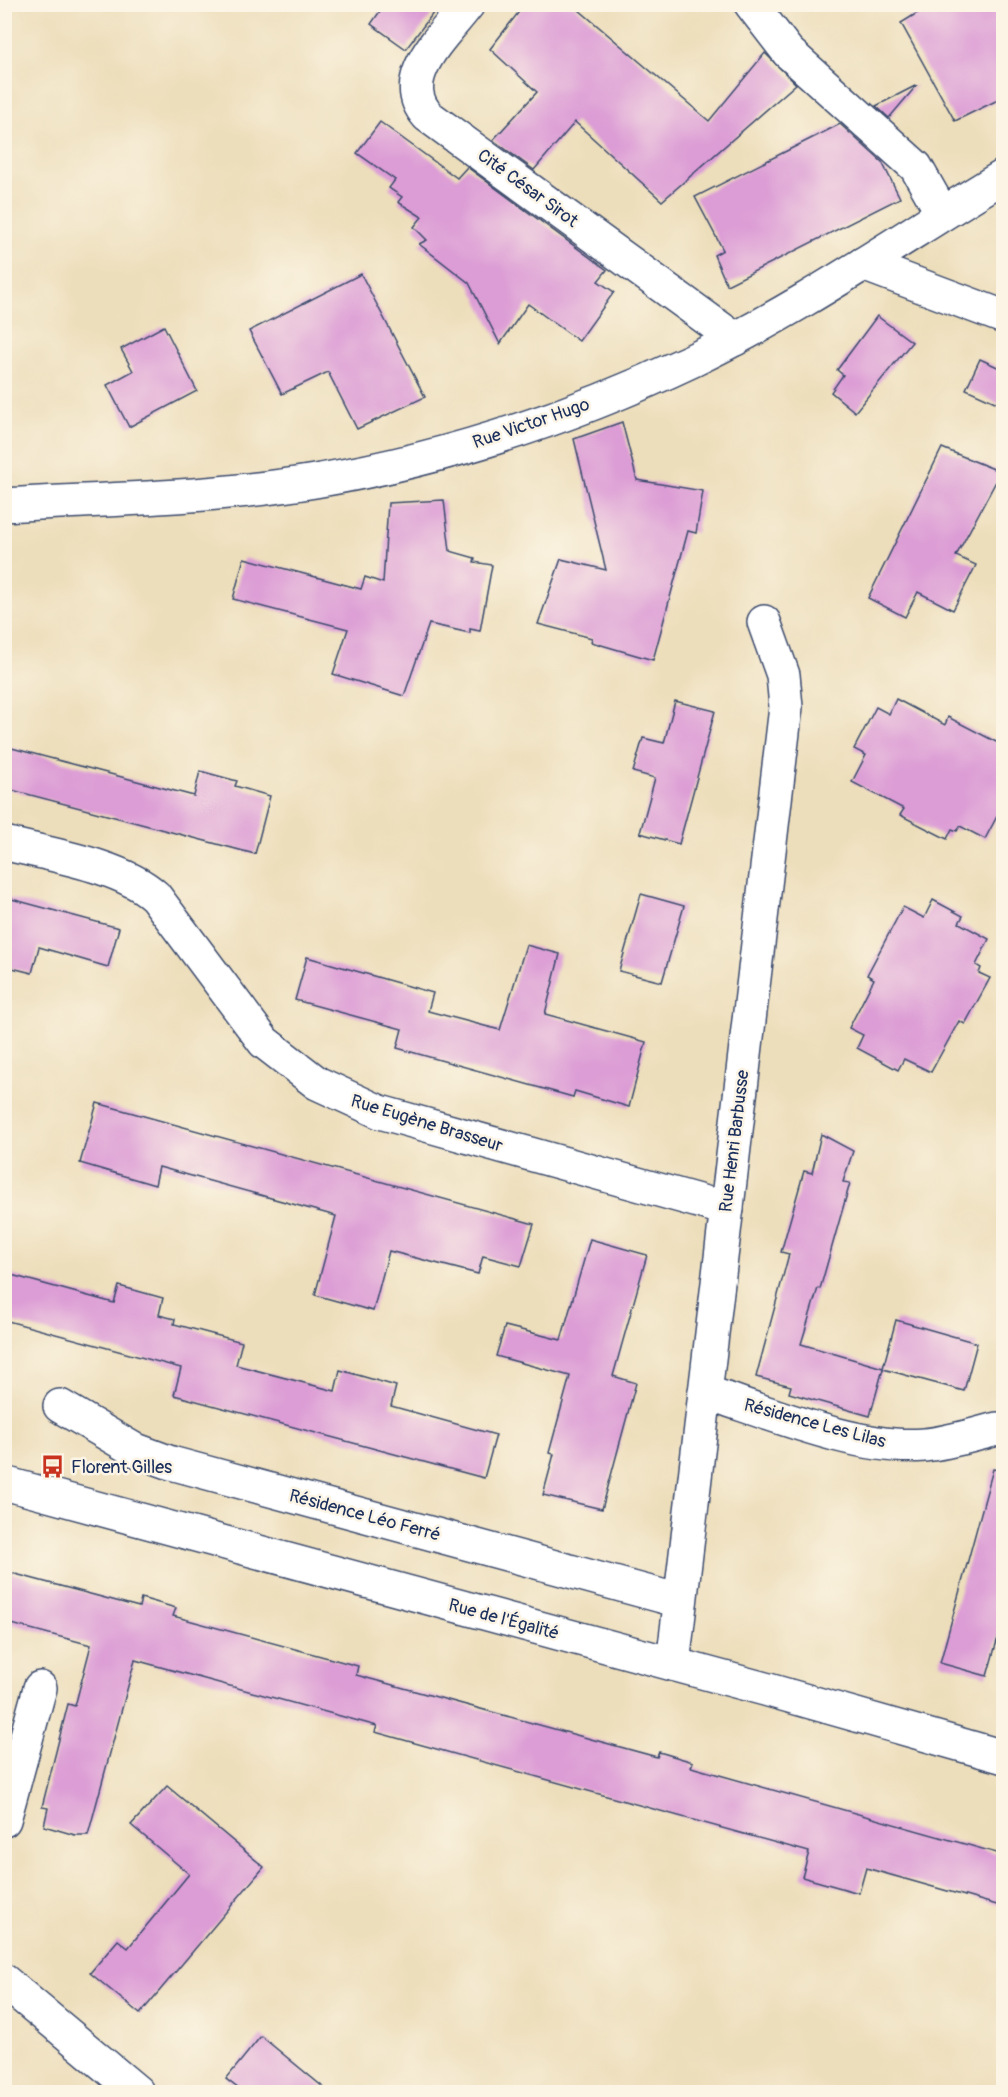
<svg xmlns="http://www.w3.org/2000/svg" width="1008" height="2097" font-family="Pangolin,sans-serif">
	<style>
		.building { fill: #dc9cd5 }
		.lines { fill: none; stroke-linecap: round; stroke-linejoin: round }
		.minor-casing { stroke: #3a496c; stroke-width: 36 }
		.tertiary-casing { stroke: #3a496c; stroke-width: 36 }
		.minor { stroke: #fff; stroke-width: 33 }
		.tertiary { stroke: #fff; stroke-width: 33 }
		.labels { text-anchor: middle; stroke-width: 5; stroke-linejoin: round; paint-order: stroke }
		.street-label { font-size: 18px; fill: #1b2f5e; stroke: #fcf5e5 }
		.poi-label { font-size: 18px; fill: #1b2f5e; stroke: #fcf5e5; text-anchor: start }
	</style>
	<rect width="100%" height="100%" fill="#fcf5e5"/>
	<filter id="ink" filterUnits="userSpaceOnUse"><feTurbulence type="fractalNoise" baseFrequency=".0167" numOctaves="2"/><feDisplacementMap in="SourceGraphic" scale="12" xChannelSelector="R" yChannelSelector="G"/><feConvolveMatrix kernelMatrix="1 2 1 2 8 2 1 2 1" color-interpolation-filters="sRGB"/></filter>
	<filter id="wash" filterUnits="userSpaceOnUse"><feTurbulence type="fractalNoise" baseFrequency=".008" numOctaves="4" result="noise"/><feDisplacementMap in="SourceGraphic" scale="24" xChannelSelector="R" yChannelSelector="G"/><feGaussianBlur stdDeviation="1.35" result="paint"/><feColorMatrix in="noise" values="0 0 0 0 0 0 0 0 0 0 0 0 0 0 0 0 0 1.4 0 .05"/><feComposite in="paint" operator="in"/></filter>
	<g filter="url(#wash)">
		<rect width="100%" height="100%" fill="#eddebb"/>
		<g id="blocks">
			<g class="building">
				<polygon points="385,4 440,4 406,49 371,24"/>
				<polygon points="525,4 572,4 709,121 765,53 796,84 662,201 575,122 534,170 493,140 537,92 490,49"/>
				<polygon points="932,4 1004,4 1004,97 955,121 901,23"/>
				<polygon points="917,85 889,118 876,106"/>
				<polygon points="380,122 457,178 467,167 607,270 598,281 614,292 579,341 528,304 500,344 469,283 419,244 427,240 414,227 422,217 398,202 402,197 389,188 395,180 357,153"/>
				<polygon points="840,124 882,162 900,198 727,285 714,255 723,250 695,197"/>
				<polygon points="361,274 425,397 357,429 328,372 282,394 249,331"/>
				<polygon points="877,316 912,342 855,412 831,392 843,375 837,370"/>
				<polygon points="164,326 197,391 129,427 107,385 133,371 121,349"/>
				<polygon points="980,359 1004,370 1004,406 966,389"/>
				<polygon points="622,422 637,480 703,491 696,533 688,531 653,660 591,642 592,638 538,624 561,559 606,570 574,439"/>
				<polygon points="942,448 1001,472 956,556 976,565 953,610 918,592 905,617 868,598"/>
				<polygon points="444,500 450,551 475,558 474,562 492,565 480,631 470,629 470,633 429,624 404,696 333,674 348,629 233,599 244,558 361,589 365,577 383,583 388,503"/>
				<polygon points="896,699 945,725 948,717 1004,746 1004,803 985,839 960,826 957,831 952,829 947,839 900,815 904,809 852,782 866,755 854,749 876,707 889,714"/>
				<polygon points="675,701 715,711 679,844 640,833 655,778 633,772 643,738 664,743"/>
				<polygon points="4,746 194,796 200,771 237,781 235,786 270,796 255,854 4,788"/>
				<polygon points="641,894 684,906 662,982 619,971"/>
				<polygon points="4,897 119,928 108,967 39,947 32,973 4,966"/>
				<polygon points="933,900 963,916 959,923 989,939 976,965 981,968 979,973 990,978 965,1024 959,1021 931,1072 904,1059 898,1070 857,1048 863,1035 849,1028 874,979 867,975 903,907 924,918"/>
				<polygon points="526,945 560,954 545,1014 646,1042 629,1107 575,1091 573,1097 397,1048 402,1029 295,1000 307,957 433,993 428,1011 500,1030"/>
				<polygon points="97,1103 534,1224 521,1266 483,1256 478,1274 389,1251 373,1311 315,1295 336,1216 159,1167 155,1185 80,1163"/>
				<polygon points="821,1134 853,1151 843,1182 850,1183 820,1289 818,1288 801,1344 883,1368 896,1320 977,1343 964,1391 883,1369 870,1416 789,1393 791,1386 756,1377 789,1254 781,1252 804,1171 812,1173"/>
				<polygon points="590,1239 647,1255 613,1376 636,1383 602,1509 543,1495 554,1454 549,1453 570,1376 496,1356 505,1326 561,1340"/>
				<polygon points="4,1273 114,1303 119,1286 163,1298 159,1315 175,1319 174,1324 242,1342 236,1365 335,1391 340,1370 396,1386 391,1406 496,1435 484,1478 174,1395 181,1368 4,1320"/>
				<polygon points="993,1469 1004,1471 1004,1616 987,1676 940,1663"/>
				<polygon points="4,1571 139,1607 141,1598 176,1608 173,1616 358,1666 356,1675 657,1757 659,1752 693,1762 691,1767 1004,1855 1004,1907 866,1868 859,1893 802,1877 809,1852 375,1732 377,1726 135,1660 88,1835 75,1835 44,1826 48,1808 42,1807 68,1704 75,1706 91,1645 4,1622"/>
				<polygon points="167,1786 264,1867 140,2014 90,1973 118,1940 128,1948 189,1874 131,1825"/>
				<polygon points="261,2036 329,2092 243,2092 226,2079"/>
			</g>
		</g>
	</g>
	<g filter="url(#ink)">
		<use href="#blocks" fill-opacity="0" stroke="#3a496c" stroke-width="1.5"/>
		<g class="lines">
			<defs>
				<g id="minor">
					<path d="M468,4C444,36 394,78 428,116L735,339"/>
					<polyline points="751,4 788,52 916,167 942,213"/>
					<polyline points="863,264 1004,317"/>
					<path d="M4,843C50,855 121,865 155,896L264,1042L317,1083L380,1112L727,1209"/>
					<path d="M705,1392C767,1412 860,1451 924,1445C948,1443 973,1435 997,1429"/>
					<polyline points="60,1406 133,1449 171,1463 680,1601"/>
					<polyline points="4,1483 765,1689 1004,1757"/>
					<polyline points="673,1664 786,707 783,675 764,622"/>
					<polyline points="4,1820 40,1688"/>
					<polyline points="4,1981 137,2092"/>
				</g>
				<path id="tertiary" d="M4,505C108,499 213,498 315,481C445,459 575,416 693,360C802,308 901,238 1004,176"/>
			</defs>
			<use href="#minor" class="minor-casing"/>
			<use href="#tertiary" class="tertiary-casing"/>
			<use href="#minor" class="minor"/>
			<use href="#tertiary" class="tertiary"/>
		</g>
	</g>
	<defs>
		<symbol id="bus-bare" viewBox="-9 -9 18 18"><path d="M-5-6H5V4H4V6H2V4H-2V6H-4V4H-5ZM-3.5-4V0h7V-4ZM-3.5 1.2v1.5H-2V1.2ZM2 1.2v1.5H3.5V1.2Z" fill="#c8321e" stroke="#fcf5e5" stroke-width="2.5" paint-order="stroke"/></symbol>
	</defs>
	<g fill-rule="evenodd">
		<use href="#bus-bare" x="36" y="1450" width="33" height="33"/>
	</g>
	<g class="labels">
		<g class="street-label">
			<text transform="translate(528 188) rotate(36)" y="6">Cité César Sirot</text>
			<text transform="translate(531 423) rotate(-19)" y="6">Rue Victor Hugo</text>
			<text transform="translate(427 1123) rotate(17)" y="6">Rue Eugène Brasseur</text>
			<text transform="translate(734 1141) rotate(-83)" y="6">Rue Henri Barbusse</text>
			<text transform="translate(815 1423) rotate(15)" y="6">Résidence Les Lilas</text>
			<text transform="translate(365 1515) rotate(15)" y="6">Résidence Léo Ferré</text>
			<text transform="translate(504 1619) rotate(15)" y="6">Rue de l'Égalité</text>
		</g>
		<g class="poi-label">
			<text x="71" y="1473">Florent Gilles</text>
		</g>
	</g>
	<rect width="1008" height="2097" fill="none" stroke="#fcf5e5" stroke-width="24"/>
</svg>
